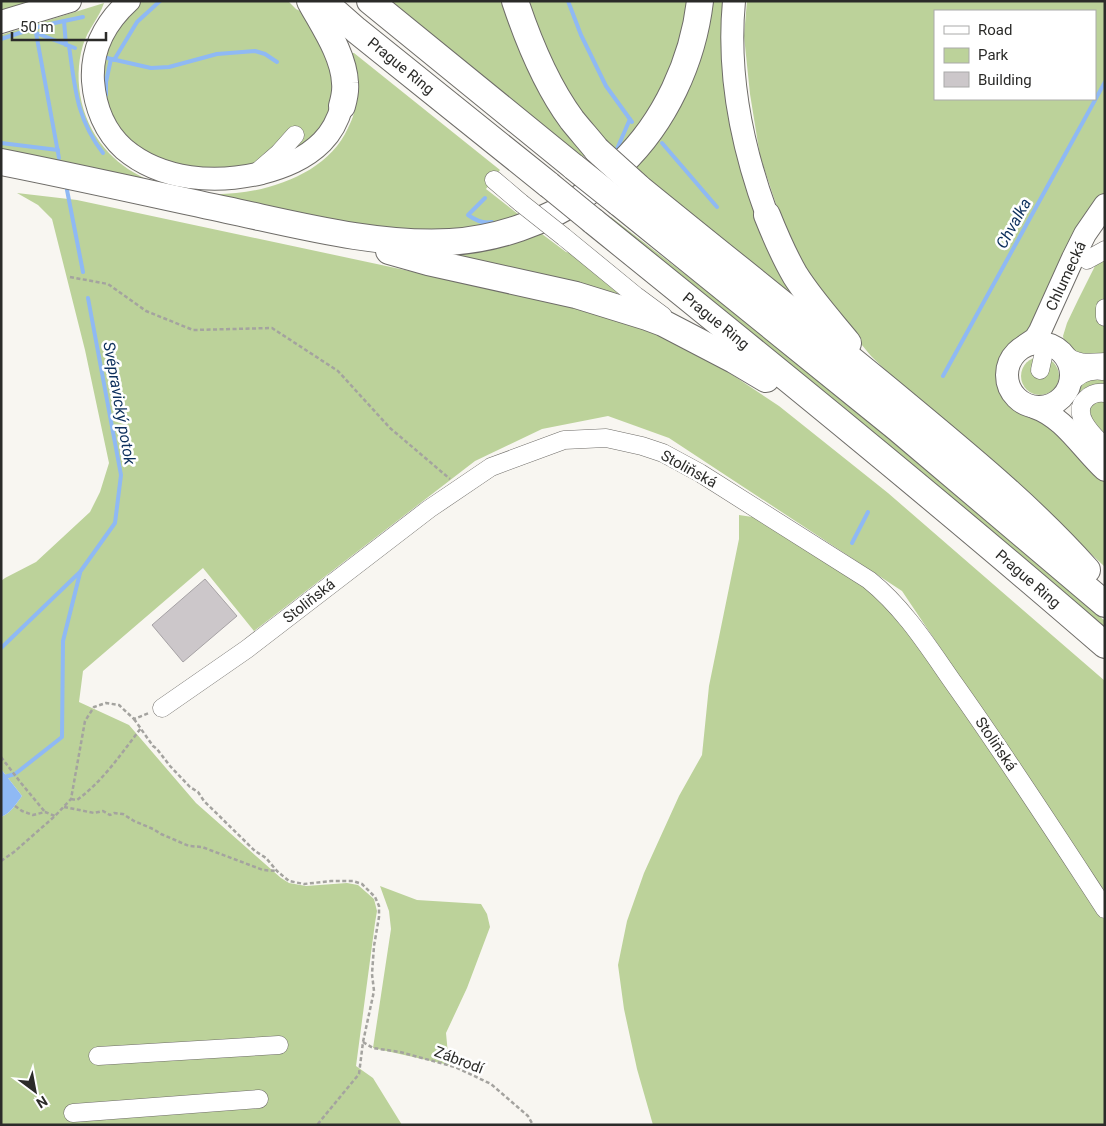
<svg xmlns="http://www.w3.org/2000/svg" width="1106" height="1126" font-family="Roboto,sans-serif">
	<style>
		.green { fill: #bcd29a; fill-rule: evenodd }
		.water { fill: #8fb9f4 }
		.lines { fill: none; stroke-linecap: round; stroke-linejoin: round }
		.stream { stroke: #8fb9f4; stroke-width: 4 }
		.building { fill: #ccc7ca; stroke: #a6a2a5 }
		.minor-casing { stroke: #6e6c68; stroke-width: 19 }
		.major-casing { stroke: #6e6c68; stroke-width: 24 }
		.highway-casing { stroke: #6e6c68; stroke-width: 28 }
		.path { stroke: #a4a39f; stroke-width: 2.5; stroke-dasharray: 4 2.5; stroke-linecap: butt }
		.minor { stroke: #fff; stroke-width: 18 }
		.major { stroke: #fff; stroke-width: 22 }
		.highway { stroke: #fff; stroke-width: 26 }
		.minor-bridge-casing { stroke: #6e6c68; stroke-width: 19; stroke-linecap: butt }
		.highway-bridge-casing { stroke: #6e6c68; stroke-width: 28; stroke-linecap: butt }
		.minor-bridge { stroke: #fff; stroke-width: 18 }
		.highway-bridge { stroke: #fff; stroke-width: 26 }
		.labels { text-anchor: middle; stroke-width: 5; stroke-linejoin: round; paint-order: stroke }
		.street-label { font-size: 15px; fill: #2b2b29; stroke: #fff }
		.water-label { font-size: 16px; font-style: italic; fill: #0c2f5c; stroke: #fff }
	</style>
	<rect width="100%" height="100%" fill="#f8f6f1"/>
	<g class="green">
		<polygon points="1,1 49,1 1,16"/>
		<polygon points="140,1 288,1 296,9 304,13 337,72 328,124 282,163 303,140 292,129 265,157 238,172 158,162 114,128 99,65 124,15"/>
		<polygon points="391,1 506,1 588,151 582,158"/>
		<polygon points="525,1 692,1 669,83 619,155 572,105"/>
		<polygon points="712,1 725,1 723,17 797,304 632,167"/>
		<path d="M747,1H1105V192L1039,312L1035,325L1007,352L1003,361L1000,371V382L1004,394L1013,405L1023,412L1042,417L1105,480V567L1032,498L906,390L871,356L833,310L803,265L777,207L760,156L750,94L744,36ZM935,11H1095V99H935Z"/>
		<path d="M104,3C99,18 88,29 83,45C72,82 82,125 109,153C120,165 135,174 150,181L1,154V35Z"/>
		<path d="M348,53H354L500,170L486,189L523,218L481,229L386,231L210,194C260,196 327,176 348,128C351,122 355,113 355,106C356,102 354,96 353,91C352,78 350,66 348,53Z"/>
		<path d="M17,193L77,200L569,305L628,322L677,342L719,366L779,406L888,493L1105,681V893L902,591L669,438L608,416L542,429L475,461L254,631L203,568L83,671L79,702L129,725L196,803L281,878L289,883L306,886L347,883L358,885L374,899L377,911L375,923L356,1066L373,1078L402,1125H1V817C11,813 16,804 22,796L1,769V581L5,578L36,562L90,512L100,492L109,463L85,350L52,219L38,205Z"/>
		<polygon points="611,217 791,356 1050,573 1105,621 1105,633 608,221"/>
		<polygon points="538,231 566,252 571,253 620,294 437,251"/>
		<polygon points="1105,256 1105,297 1103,300 1102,322 1105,327 1105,358 1089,359 1069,351 1064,341 1063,336 1067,323 1078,300 1096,264"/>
		<circle cx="1040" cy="376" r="19"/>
		<path d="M1105,377V384C1092,383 1084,387 1076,396H1074L1080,382Z"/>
		<polygon points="1105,399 1105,442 1086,409 1088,405"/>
		<polygon points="739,515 759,518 874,592 914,637 1105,921 1105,1125 653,1125 637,1069 624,1009 618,965 627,921 644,873 679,796 702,755 709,686 739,539"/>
		<polygon points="380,886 417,900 481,904 487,914 490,927 467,988 446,1033 449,1065 373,1048 391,929 389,911"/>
	</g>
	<path class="water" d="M1,769L22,796C16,804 11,813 1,817Z"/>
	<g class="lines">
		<g class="stream">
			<polyline points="568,1 581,35 606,86 632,122"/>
			<polyline points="64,21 83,17"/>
			<polyline points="36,33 59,158"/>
			<polyline points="36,33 75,48"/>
			<polyline points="1,39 41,26 64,21 66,45"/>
			<path d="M69,46C75,87 76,118 103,153"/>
			<polyline points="107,58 151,68 169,67 217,54 255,51 265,54 277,62"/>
			<polyline points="114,60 137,22 160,1"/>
			<polyline points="106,95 106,82 111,59"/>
			<polyline points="1,143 58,150"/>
			<polyline points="662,143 717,207"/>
			<polyline points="613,153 617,149 630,119"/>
			<polyline points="67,190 83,272"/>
			<path d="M485,198L468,215C475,220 483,224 492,222"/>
			<polyline points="943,376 1105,82"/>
			<polyline points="852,543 868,512"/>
			<polyline points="1,648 80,572 115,523 121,475 88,298"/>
			<polyline points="1,778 15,774 62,737 63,641 80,573"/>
		</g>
	</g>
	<polygon class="building" points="205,579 237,616 183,662 152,625"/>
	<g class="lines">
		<defs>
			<g id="minor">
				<polyline points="256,173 279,153 295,135"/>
				<polyline points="494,180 521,203"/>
				<polyline points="564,237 636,296 663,316"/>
				<polyline points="1087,260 1105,250"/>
				<polyline points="1105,308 1105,317"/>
				<path d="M1064,354C1076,365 1090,363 1105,362"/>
				<polyline points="1040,370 1046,343"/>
				<path d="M1069,386C1077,374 1088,369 1103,371"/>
				<path d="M1105,393C1098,392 1091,394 1086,399C1070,414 1094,436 1105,447"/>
				<path d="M162,708L247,649L429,509L491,467L564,440L606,438L642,446L663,453L700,473L869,580C905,609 929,648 955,685C1007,758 1056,834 1105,909"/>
				<polyline points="98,1056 279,1045"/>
				<polyline points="73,1113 259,1099"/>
			</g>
			<g id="major">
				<path d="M129,1C106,22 91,49 93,81C95,107 105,132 124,149C162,181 216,184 262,173C284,167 305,159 322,142C332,132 338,120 342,106"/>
				<path d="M734,1C727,74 742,147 767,215"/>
				<polyline points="1,22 70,1"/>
				<circle cx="1039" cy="375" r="32"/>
				<polyline points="1026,345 1035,339 1040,331 1073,258 1085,234 1105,205"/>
				<path d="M1034,407C1064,417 1082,449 1105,470"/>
			</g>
			<g id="highway">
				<path d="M310,1C323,25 344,55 345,83C346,91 344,99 342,106"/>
				<polyline points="323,1 356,30 549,185"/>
				<polyline points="370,1 574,167"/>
				<path d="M515,1C529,43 546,85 572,120C580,130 589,140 597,150"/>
				<path d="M1,162C77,177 152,194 227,210C298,225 376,246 450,242C496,239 545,223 583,196C597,186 609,175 621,164C665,122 693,61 700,1"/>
				<path d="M638,187C724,257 811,326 897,397C963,452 1030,506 1087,570"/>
				<polyline points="619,203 897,428 1105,604"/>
				<path d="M767,215C775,235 784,256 795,275C810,299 830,321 848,343"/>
				<path d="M593,221C765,360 938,500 1105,645"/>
				<polyline points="389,251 428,262 576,295 647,317 663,323 734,360 766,379"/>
			</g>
		</defs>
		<use href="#minor" class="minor-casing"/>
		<use href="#major" class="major-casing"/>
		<use href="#highway" class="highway-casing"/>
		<g class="path">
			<polyline points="70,277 108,284 146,311 193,330 272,328 338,371 390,428 450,479"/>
			<polyline points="134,719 153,746 157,749 170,766 190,787 198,792 204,801 255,851 266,858 277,871 289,881 304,884 331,881 353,881 362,884 375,897 379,906 379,917 374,946 372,974 374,991 363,1042 359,1074 317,1125"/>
			<polyline points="1,757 21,783 45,812"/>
			<path d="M71,799L77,800C103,781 121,754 141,728"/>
			<polyline points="15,806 22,811 33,815 45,812 55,816"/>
			<polyline points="64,807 94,813 103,811 110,815 114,813 123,814 134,821 153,829 161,834 189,846 202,847 263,870 277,871"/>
			<polyline points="1,861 14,852 55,816 71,799 85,721 94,707 106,703 119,705 134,719 149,713"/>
			<polyline points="363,1042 373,1048 400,1052 455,1067 491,1084 528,1116 533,1125"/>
		</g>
		<use href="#minor" class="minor"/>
		<use href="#major" class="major"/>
		<use href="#highway" class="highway"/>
		<defs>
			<polyline id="minor-bridge" points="521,203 564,237"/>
			<g id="highway-bridge">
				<polyline points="597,150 638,187"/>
				<polyline points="574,167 619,203"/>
				<polyline points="549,185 593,221"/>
			</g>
		</defs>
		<use href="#minor-bridge" class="minor-bridge-casing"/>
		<use href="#highway-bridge" class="highway-bridge-casing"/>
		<use href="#minor-bridge" class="minor-bridge"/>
		<use href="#highway-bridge" class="highway-bridge"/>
	</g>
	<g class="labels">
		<g class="street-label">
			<text transform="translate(401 66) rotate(39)" y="5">Prague Ring</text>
			<text transform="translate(1066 276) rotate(-65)" y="5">Chlumecká</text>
			<text transform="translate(716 321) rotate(39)" y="5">Prague Ring</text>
			<text transform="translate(689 469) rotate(29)" y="5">Stoliňská</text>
			<text transform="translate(1028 579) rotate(41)" y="5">Prague Ring</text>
			<text transform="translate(309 601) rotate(-38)" y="5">Stoliňská</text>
			<text transform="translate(996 744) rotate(56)" y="5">Stoliňská</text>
			<text transform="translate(459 1060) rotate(21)" y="5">Zábrodí</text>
		</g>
		<g class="water-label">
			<text transform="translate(1013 223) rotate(-61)" y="6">Chvalka</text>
			<text transform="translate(120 403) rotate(80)" y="6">Svépravický potok</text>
		</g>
	</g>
	<rect width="1106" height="1126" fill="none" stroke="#2b2b29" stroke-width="5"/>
	<rect x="934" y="10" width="162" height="90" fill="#ffffff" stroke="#aaaaa9"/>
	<rect x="944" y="26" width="25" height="8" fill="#ffffff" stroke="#aaaaa9"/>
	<text x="978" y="35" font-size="15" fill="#2b2b29">Road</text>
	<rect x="944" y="48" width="25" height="15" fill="#bcd29a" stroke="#aaaaa9"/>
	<text x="978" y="60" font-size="15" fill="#2b2b29">Park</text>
	<rect x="944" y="72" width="25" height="15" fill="#ccc7ca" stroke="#aaaaa9"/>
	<text x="978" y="85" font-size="15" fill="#2b2b29">Building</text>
	<g transform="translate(35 1091) rotate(148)" stroke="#ffffff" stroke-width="4" paint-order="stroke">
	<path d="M0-4L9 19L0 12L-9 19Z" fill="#2b2b29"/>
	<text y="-8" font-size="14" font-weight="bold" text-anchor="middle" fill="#2b2b29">N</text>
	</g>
	<path d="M12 32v8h94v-8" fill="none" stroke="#2b2b29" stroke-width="2.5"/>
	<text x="20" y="32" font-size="15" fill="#2b2b29" stroke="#ffffff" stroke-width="4" paint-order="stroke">50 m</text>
</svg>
